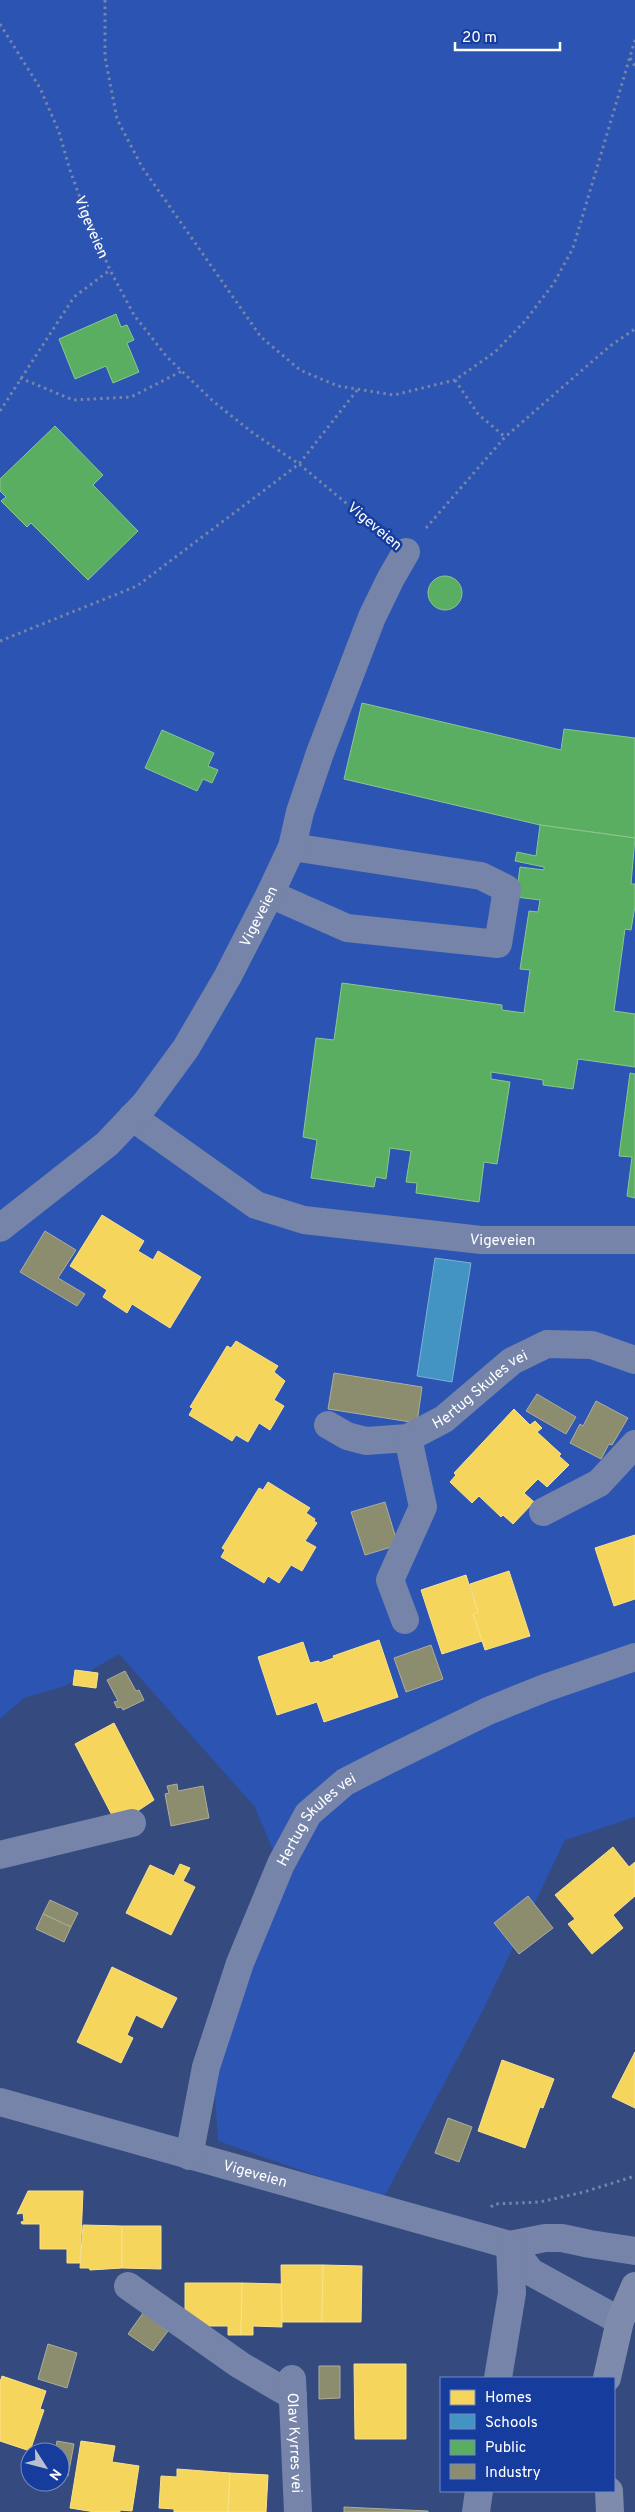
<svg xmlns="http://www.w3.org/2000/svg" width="635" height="2512" font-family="Overpass,sans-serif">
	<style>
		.green { fill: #2b54b3 }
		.homes { fill: #f6d55c; stroke: #f9e28d }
		.schools { fill: #4393c3; stroke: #7bb3d5 }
		.public { fill: #5aae61; stroke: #8cc690 }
		.industry { fill: #8c8c6e; stroke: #aeae9a }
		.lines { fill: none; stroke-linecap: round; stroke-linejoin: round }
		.path { stroke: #7584a8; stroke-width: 3; stroke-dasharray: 2.5 4; stroke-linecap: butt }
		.minor { stroke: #7584a8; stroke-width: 28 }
		.major { stroke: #7e8bad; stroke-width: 28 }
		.labels { text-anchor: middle; stroke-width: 5; stroke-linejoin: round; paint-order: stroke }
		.street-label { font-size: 15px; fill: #fff; stroke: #163d9d }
	</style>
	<rect width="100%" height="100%" fill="#354a7e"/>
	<polygon class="green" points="0,0 635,0 635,1817 565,1840 482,2012 383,2199 218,2141 213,2066 281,1870 255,1807 119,1654 65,1686 24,1698 0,1719"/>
	<g class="homes">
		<polygon points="102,1215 144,1241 138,1251 153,1260 158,1251 201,1277 170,1328 132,1304 127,1313 103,1297 107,1290 70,1266"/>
		<polygon points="236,1341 278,1366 274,1372 285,1381 274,1400 284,1406 270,1430 259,1423 248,1442 236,1435 232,1441 189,1415 193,1408 190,1407 227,1346 231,1348"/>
		<polygon points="514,1409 530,1425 535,1421 542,1428 537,1432 561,1454 559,1456 569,1465 547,1487 538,1479 524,1493 534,1502 513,1524 503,1515 501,1517 479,1496 472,1503 450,1482 456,1475 454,1473"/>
		<polygon points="268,1482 310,1508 306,1513 315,1519 314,1521 317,1523 305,1541 316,1547 302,1571 291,1565 279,1583 268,1576 264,1583 221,1557 225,1550 222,1548 259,1488 263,1490"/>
		<polygon points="635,1535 635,1599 614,1606 595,1548"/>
		<polygon points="509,1571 530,1636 485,1650 473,1614 478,1612 470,1584"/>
		<polygon points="466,1575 478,1612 473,1614 482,1641 442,1654 421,1590"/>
		<polygon points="379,1640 398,1697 324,1722 317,1702 277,1715 258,1657 303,1642 310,1663 319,1661 319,1663 334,1658 333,1656"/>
		<polygon points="75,1670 98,1673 96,1688 73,1685"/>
		<polygon points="114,1723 154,1800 130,1816 115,1821 75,1744"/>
		<polygon points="613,1847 629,1867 635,1862 635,1896 613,1915 623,1928 592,1954 568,1924 575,1919 555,1895"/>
		<polygon points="180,1864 190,1868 183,1881 195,1887 171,1935 126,1913 150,1865 174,1876"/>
		<polygon points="112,1967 177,1998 162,2028 136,2015 127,2035 133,2038 121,2063 77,2042"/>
		<polygon points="635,2052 635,2108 612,2097"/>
		<polygon points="502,2060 554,2079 543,2108 540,2107 525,2148 478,2131"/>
		<polygon points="28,2191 83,2191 80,2263 67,2263 67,2249 40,2249 40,2224 22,2224 21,2222 24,2221 23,2213 17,2214"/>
		<polygon points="83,2225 122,2226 122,2268 90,2270 89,2268 80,2268"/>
		<polygon points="122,2226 161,2226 161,2269 122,2268"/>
		<polygon points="281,2265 323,2265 322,2322 282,2322"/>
		<polygon points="323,2265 362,2266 361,2322 322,2322"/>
		<polygon points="185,2283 242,2283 241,2335 228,2335 228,2326 200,2326 185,2321"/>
		<polygon points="242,2283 281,2284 282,2327 253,2326 253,2335 241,2335"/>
		<polygon points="354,2364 406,2364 406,2439 355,2439"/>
		<polygon points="2,2376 46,2391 40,2409 44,2410 30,2451 0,2441 0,2382"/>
		<polygon points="81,2441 115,2446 112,2462 139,2466 132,2511 120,2510 120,2512 95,2512 70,2508"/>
		<polygon points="177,2469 230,2473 228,2512 174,2512 174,2509 159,2508 161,2476 177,2477"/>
		<polygon points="230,2473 268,2475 266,2512 228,2512"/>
	</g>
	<polygon class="schools" points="435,1258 471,1263 452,1382 417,1376"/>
	<g class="public">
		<polygon points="116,314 121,327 127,325 134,340 127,343 139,372 113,383 106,366 75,379 59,339"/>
		<polygon points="55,426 103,475 93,485 138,531 88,580 31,523 27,527 1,501 6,497 0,491 0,479"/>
		<circle cx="445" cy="593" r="17"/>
		<polygon points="362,703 561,750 564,729 635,738 635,838 540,825 344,779"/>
		<polygon points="162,730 214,753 208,766 218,770 212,783 203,779 197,791 145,768"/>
		<polygon points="540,825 635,838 631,884 635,884 635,906 631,930 625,929 614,1011 635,1014 635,1067 578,1059 573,1089 543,1085 543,1080 491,1072 491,1079 510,1082 497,1164 484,1162 479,1202 416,1193 417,1183 406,1182 411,1151 390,1148 386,1179 376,1177 374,1187 311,1178 317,1140 303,1137 316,1038 334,1040 342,983 502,1005 502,1010 524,1013 530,970 520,969 529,911 538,912 540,900 516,897 520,867 544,870 544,867 515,861 517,852 536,856"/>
		<polygon points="630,1073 635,1074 635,1198 627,1196 632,1157 619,1156"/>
	</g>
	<g class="industry">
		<polygon points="45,1231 76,1250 58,1278 85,1294 77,1306 20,1272"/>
		<polygon points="334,1373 422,1387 417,1423 328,1409"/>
		<polygon points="537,1394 576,1417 566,1434 526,1411"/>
		<polygon points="596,1401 628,1418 612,1445 609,1444 601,1459 570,1443 580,1424 583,1426"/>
		<polygon points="385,1502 398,1545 365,1555 351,1512"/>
		<polygon points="431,1645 443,1679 406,1692 394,1658"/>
		<polygon points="125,1671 136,1691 139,1690 144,1700 123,1710 121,1707 117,1708 114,1702 118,1701 107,1680"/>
		<polygon points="177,1784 178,1791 203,1786 209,1818 171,1826 165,1794 169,1793 167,1786"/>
		<polygon points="528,1896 553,1928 519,1954 494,1923"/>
		<polygon points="50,1900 78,1913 71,1927 43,1914"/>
		<polygon points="43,1914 71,1927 64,1942 36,1929"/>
		<polygon points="448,2118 472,2127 459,2162 435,2153"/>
		<polygon points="143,2313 168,2331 153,2351 128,2334"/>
		<polygon points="48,2344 77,2353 67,2388 38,2379"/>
		<polygon points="319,2366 340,2366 340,2398 319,2399"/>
		<polygon points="57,2441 74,2444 68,2476 60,2475 60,2452 55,2452"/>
		<polygon points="344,2507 428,2511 428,2512 344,2512"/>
	</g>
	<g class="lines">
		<g class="path">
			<polyline points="105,0 105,57 117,119 142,167 261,337 300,370 338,386 394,395 455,380 495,352 525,321 554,283 573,248 635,40"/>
			<path id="s1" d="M0,24L40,88L59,132L70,170L88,220L110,270L134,315L167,357L214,402L253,433L299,464L381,532"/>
			<polyline points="630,58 635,66"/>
			<polyline points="20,378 73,400 131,397 182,371"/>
			<polyline points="455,380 478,414 505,437"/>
			<polyline points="0,411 74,297 110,270"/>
			<polyline points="426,528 505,437 610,346 635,329"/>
			<polyline points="0,641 137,586 299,464 358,389"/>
			<polyline points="491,2207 494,2204 540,2202 584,2192 635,2176"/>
		</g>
		<g class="minor">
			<polyline points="270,894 347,928 498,944 507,889 481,876 292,847"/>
			<path id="s2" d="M132,1117L256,1205L304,1220L481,1240H635"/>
			<path id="s3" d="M0,1228L107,1144L145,1104L186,1048L228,976L270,894L292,847L300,812L320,753L372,617L391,578L406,552"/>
			<path id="s4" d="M328,1425L347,1436L366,1441L408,1438L444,1419L512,1361L547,1344L592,1345L635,1360"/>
			<polyline points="543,1512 599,1483 635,1444"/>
			<polyline points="405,1620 390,1580 423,1507 408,1438"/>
			<polyline points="0,1855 132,1823"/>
			<path id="s5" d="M0,2102L510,2245L545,2238H562L590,2244L635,2251"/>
			<path id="s6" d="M189,2156L206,2067L240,1963L281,1864L308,1814L345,1782L388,1760L488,1711L545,1688L635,1657"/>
			<polyline points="510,2245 531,2272 620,2321"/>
			<polyline points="128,2286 240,2365 293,2396"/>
			<polyline points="498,2378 512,2293 510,2245"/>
			<path id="s7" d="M292,2379L298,2512"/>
			<polyline points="476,2512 479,2491"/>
		</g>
		<g class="major">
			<polyline points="607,2378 620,2321 635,2286"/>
			<polyline points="609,2491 610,2512"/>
		</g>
	</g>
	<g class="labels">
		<g class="street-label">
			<text dy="5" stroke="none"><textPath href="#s1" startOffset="224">Vigeveien</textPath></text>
			<text transform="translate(375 526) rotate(40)" y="5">Vigeveien</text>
			<text dy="5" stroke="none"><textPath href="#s3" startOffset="411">Vigeveien</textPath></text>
			<text dy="5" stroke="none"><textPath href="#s2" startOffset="402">Vigeveien</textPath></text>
			<text dy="5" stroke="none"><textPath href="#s4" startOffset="171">Hertug Skules vei</textPath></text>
			<text dy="5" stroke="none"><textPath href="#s6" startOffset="365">Hertug Skules vei</textPath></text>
			<text dy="5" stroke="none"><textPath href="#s5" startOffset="265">Vigeveien</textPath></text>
			<text dy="5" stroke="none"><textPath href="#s7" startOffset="64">Olav Kyrres vei</textPath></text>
		</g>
	</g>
	<rect x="440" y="2377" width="175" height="115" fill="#163d9d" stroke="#738bc4"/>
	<rect x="450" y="2390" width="25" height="15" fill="#f6d55c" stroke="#738bc4"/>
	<text x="485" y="2402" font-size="15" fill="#ffffff">Homes</text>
	<rect x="450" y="2414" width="25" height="15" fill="#4393c3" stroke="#738bc4"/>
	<text x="485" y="2427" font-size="15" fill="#ffffff">Schools</text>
	<rect x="450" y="2440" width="25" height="15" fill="#5aae61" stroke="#738bc4"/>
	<text x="485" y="2452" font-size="15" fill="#ffffff">Public</text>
	<rect x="450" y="2464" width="25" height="15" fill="#8c8c6e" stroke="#738bc4"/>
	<text x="485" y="2477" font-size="15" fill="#ffffff">Industry</text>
	<g transform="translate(45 2467) rotate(126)"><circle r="24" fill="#163d9d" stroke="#738bc4"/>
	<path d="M0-4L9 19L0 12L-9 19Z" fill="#b8c0d2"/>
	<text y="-8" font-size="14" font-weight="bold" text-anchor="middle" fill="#ffffff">N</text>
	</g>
	<path d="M455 42v8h105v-8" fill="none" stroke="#ffffff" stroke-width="2.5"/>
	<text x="462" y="42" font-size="15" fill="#ffffff" stroke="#163d9d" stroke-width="4" paint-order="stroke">20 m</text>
</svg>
